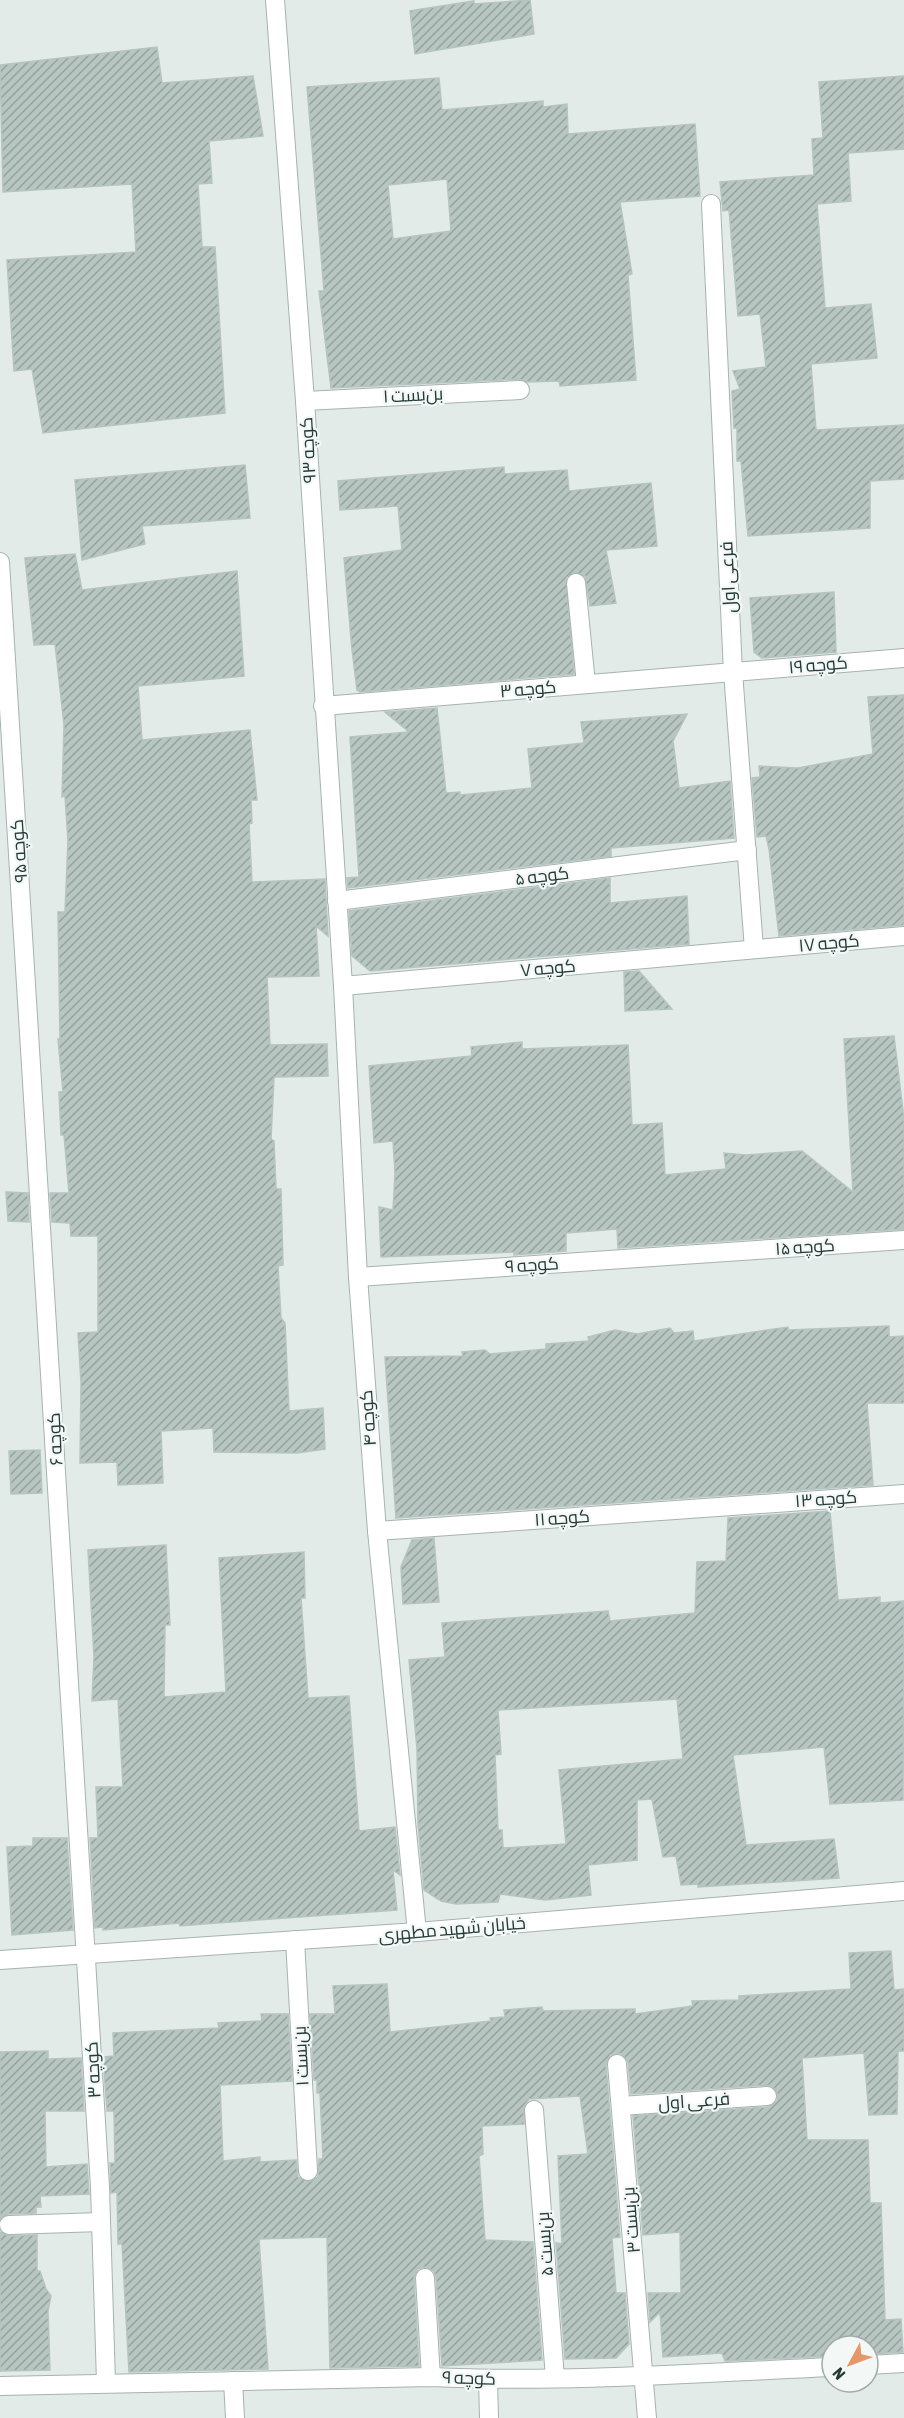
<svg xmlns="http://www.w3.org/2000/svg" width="904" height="2418" font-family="'Asap Condensed',Cairo,sans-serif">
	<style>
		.building { fill: url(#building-hatch); stroke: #b6c4c0; stroke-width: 1.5; fill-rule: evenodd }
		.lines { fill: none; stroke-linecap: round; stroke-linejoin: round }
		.minor-casing { stroke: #a6b3b0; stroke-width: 20 }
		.minor { stroke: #fff; stroke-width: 18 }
		.labels { text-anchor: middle; stroke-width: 4.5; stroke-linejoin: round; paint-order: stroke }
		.street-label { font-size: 18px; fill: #243b38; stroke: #f3f8f6 }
	</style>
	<defs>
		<pattern id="building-hatch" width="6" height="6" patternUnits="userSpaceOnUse" patternTransform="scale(1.5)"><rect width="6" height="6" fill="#b8c6c2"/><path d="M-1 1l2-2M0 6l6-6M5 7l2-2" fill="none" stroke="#95a29f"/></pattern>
	</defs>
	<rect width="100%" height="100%" fill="#e3ebe9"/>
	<g class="building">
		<polygon points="530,0 534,34 415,54 410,11 474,1 474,4"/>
		<polygon points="157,47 162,83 253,76 263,136 209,141 212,183 198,184 202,247 215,247 225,413 43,433 32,369 14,371 7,260 136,252 132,184 3,192 0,65"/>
		<polygon points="904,76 904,149 848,153 851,201 817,204 825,308 871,304 877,358 811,364 816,430 904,425 904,479 870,481 870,528 748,536 741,461 737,461 737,428 734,428 732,391 740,389 733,371 766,367 760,314 738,316 729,210 723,211 720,182 814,175 812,139 823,138 819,82"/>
		<path d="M439,78L442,110L543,101V107L567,104L568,134L695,124L700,196L620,202L632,274L628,275L636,380L560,386L559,381L527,382L519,379L331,388L319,291H324L307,87ZM447,179L451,231L393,239L388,185Z"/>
		<polygon points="245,465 250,518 142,526 145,544 82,560 75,480"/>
		<polygon points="504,467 504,474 567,470 569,491 651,483 657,546 606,550 616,603 590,606 585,576 574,572 566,578 574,674 360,692 357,690 352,650 344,558 402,550 398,506 340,510 338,481"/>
		<polygon points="75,554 82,590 237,571 244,676 138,686 142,740 250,730 257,800 251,800 252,823 249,824 252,882 325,879 328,936 316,926 319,976 267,977 270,1045 327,1044 328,1076 274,1077 271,1139 274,1141 276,1189 281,1189 283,1265 278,1266 281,1318 285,1323 289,1411 323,1408 325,1449 297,1453 214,1452 213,1428 161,1431 163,1483 118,1485 117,1462 80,1463 81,1383 78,1333 98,1332 98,1236 71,1236 70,1223 52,1222 50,1193 69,1193 64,1135 61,1135 59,1092 63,1092 58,1039 60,1039 58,912 65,912 68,841 65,796 62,797 64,725 55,644 34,645 25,558"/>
		<polygon points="834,592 836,652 762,658 754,652 750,598"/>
		<polygon points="904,695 904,925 779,936 769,849 766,836 757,837 752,778 760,777 759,766 798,768 873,754 868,697"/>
		<polygon points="437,708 446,793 460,792 460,795 532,788 528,749 584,743 581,722 687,714 673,741 679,788 730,781 734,838 611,848 611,856 348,888 347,878 359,877 350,737 409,732 385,712"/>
		<polygon points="610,878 610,903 687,896 689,944 370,971 352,956 349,911"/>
		<polygon points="639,971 672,1009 625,1011 624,972"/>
		<polygon points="894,1036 904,1119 904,1229 618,1248 617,1229 566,1233 566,1251 514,1255 514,1252 381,1257 379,1207 393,1210 395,1173 393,1141 374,1143 369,1066 472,1056 471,1047 522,1042 522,1049 628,1045 632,1125 662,1123 665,1175 726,1169 724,1153 746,1155 802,1151 853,1192 844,1039"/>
		<polygon points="6,1192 28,1193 29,1222 8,1221"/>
		<polygon points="889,1326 889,1337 904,1336 904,1403 867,1403 873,1485 396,1518 385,1357 463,1356 462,1352 485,1350 490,1354 546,1349 546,1344 589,1341 588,1337 615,1330 637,1334 670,1328 674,1333 693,1331 694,1341 788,1327 788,1330"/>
		<polygon points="40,1450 42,1493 11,1494 9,1451"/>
		<path d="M830,1511L838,1600L880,1597V1603L904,1601L903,1800L830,1804L824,1747L733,1755L746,1845L834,1839L839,1878L698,1887V1884L681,1885L676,1856L663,1857L652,1799L637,1800V1860L588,1865L591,1895L545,1900L500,1894L498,1902L456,1904L441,1901L424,1890L418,1824L417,1749L409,1660L445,1657L442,1623L608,1611L610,1621L695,1613L697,1562L726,1561L728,1518ZM677,1699L683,1759L559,1770L566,1844L503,1848L502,1830H498L495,1755L501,1754L498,1710Z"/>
		<polygon points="434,1538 439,1602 403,1604 401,1567 412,1540"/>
		<polygon points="166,1545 170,1625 165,1625 164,1697 226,1692 219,1558 304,1552 305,1598 301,1598 308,1698 349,1696 359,1831 395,1827 400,1875 393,1870 397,1910 203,1924 180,1926 179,1923 103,1930 103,1927 95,1928 90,1838 98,1838 96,1787 123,1787 118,1699 92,1701 94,1657 88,1550"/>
		<polygon points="33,1838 67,1838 73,1930 12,1935 7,1847 33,1846"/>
		<polygon points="891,1951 894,1990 904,1989 904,2051 898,2051 897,2114 869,2115 864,2053 802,2058 807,2140 868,2140 870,2203 881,2203 885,2320 901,2319 903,2352 868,2354 868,2346 832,2346 832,2356 725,2361 722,2353 663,2357 660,2312 650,2322 648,2293 681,2293 680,2232 643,2235 633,2116 768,2107 777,2101 778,2095 772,2086 766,2085 631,2094 628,2062 622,2054 617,2053 610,2055 606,2065 620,2237 612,2238 616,2293 625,2293 629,2344 616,2358 565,2359 556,2243 562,2244 558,2156 588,2154 580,2096 529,2099 524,2106 524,2124 482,2126 483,2154 479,2156 485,2240 533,2242 542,2360 442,2366 436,2277 434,2271 425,2267 418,2269 414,2278 419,2366 330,2368 327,2237 259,2239 268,2369 129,2372 122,2244 118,2244 117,2192 111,2193 110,2163 115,2163 114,2111 107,2111 103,2057 114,2056 113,2033 219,2028 218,2023 262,2021 261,2014 288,2014 292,2081 220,2085 223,2161 260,2157 260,2162 296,2160 298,2177 309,2182 318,2177 319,2159 323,2159 320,2093 317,2093 317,2080 314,2080 310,2014 335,2014 333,1986 387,1984 390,2032 491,2021 490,2018 505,2017 504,2010 542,2007 543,2011 635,2009 635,2014 693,2006 692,2001 739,2000 739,1996 851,1989 849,1953"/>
		<polygon points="48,2051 48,2059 81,2058 84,2111 45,2111 46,2167 87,2164 89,2194 40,2196 41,2207 36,2207 36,2213 8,2214 0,2219 0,2052"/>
		<polygon points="0,2232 9,2236 37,2235 37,2271 40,2271 46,2289 51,2296 48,2311 50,2370 0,2371"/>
	</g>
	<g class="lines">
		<defs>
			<g id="minor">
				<polyline points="275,0 305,401 343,986 358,1277 377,1531 417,1932"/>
				<polyline points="711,204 733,672 754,949"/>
				<polyline points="305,401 520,390"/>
				<polyline points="0,562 100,2187 106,2382"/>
				<polyline points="576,583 586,684"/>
				<polyline points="323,706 904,658"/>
				<polyline points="337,901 747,850"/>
				<polyline points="343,986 904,936"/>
				<polyline points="358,1277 904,1240"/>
				<polyline points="377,1531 904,1494"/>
				<polyline points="295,1940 308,2171"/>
				<polyline points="0,1960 417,1932 904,1891"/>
				<polyline points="617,2064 647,2418"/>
				<polyline points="621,2106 767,2096"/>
				<polyline points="534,2110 555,2378"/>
				<polyline points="9,2225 101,2222"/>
				<polyline points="425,2278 431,2377"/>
				<polyline points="868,2365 904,2363"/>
				<polyline points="488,2379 489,2418"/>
				<polyline points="233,2381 235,2418"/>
				<path d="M0,2386L431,2377C564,2383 699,2373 832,2367"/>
			</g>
		</defs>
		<use href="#minor" class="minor-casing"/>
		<use href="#minor" class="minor"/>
	</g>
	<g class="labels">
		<g class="street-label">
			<text transform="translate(413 395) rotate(-3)" y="6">بن‌بست ۱</text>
			<text transform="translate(308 450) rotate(-93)" y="6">کوچه ۹۳</text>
			<text transform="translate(728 577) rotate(-93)" y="6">فرعی اول</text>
			<text transform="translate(818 665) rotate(-5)" y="6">کوچه ۱۹</text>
			<text transform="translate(528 689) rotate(-5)" y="6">کوچه ۳</text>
			<text transform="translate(19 851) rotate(-94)" y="6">کوچه ۹۵</text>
			<text transform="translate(542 876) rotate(-7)" y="6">کوچه ۵</text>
			<text transform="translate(829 943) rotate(-5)" y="6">کوچه ۱۷</text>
			<text transform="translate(548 968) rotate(-5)" y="6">کوچه ۷</text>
			<text transform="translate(805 1247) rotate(-4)" y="6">کوچه ۱۵</text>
			<text transform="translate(532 1265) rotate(-4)" y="6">کوچه ۹</text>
			<text transform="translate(368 1418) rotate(-94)" y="6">کوچه ۴</text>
			<text transform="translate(55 1439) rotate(-93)" y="6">کوچه ۶</text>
			<text transform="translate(826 1499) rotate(-4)" y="6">کوچه ۱۳</text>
			<text transform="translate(562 1518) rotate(-4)" y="6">کوچه ۱۱</text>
			<text transform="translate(452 1929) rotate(-5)" y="6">خیابان شهید مطهری</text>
			<text transform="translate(301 2056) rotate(-93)" y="6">بن‌بست ۱</text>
			<text transform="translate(93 2070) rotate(-93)" y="6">کوچه ۳</text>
			<text transform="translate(694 2101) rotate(-4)" y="6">فرعی اول</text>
			<text transform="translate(631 2220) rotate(-95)" y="6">بن‌بست ۳</text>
			<text transform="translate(545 2244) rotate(-94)" y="6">بن‌بست ۵</text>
			<text transform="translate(469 2378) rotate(2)" y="6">کوچه ۹</text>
		</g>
	</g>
	<g transform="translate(850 2364) rotate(229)"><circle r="28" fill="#f3f8f6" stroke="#a0acaa" stroke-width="1.5"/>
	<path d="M0-4.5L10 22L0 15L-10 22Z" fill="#e59767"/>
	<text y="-9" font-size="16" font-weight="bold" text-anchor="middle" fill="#243b38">N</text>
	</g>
</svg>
